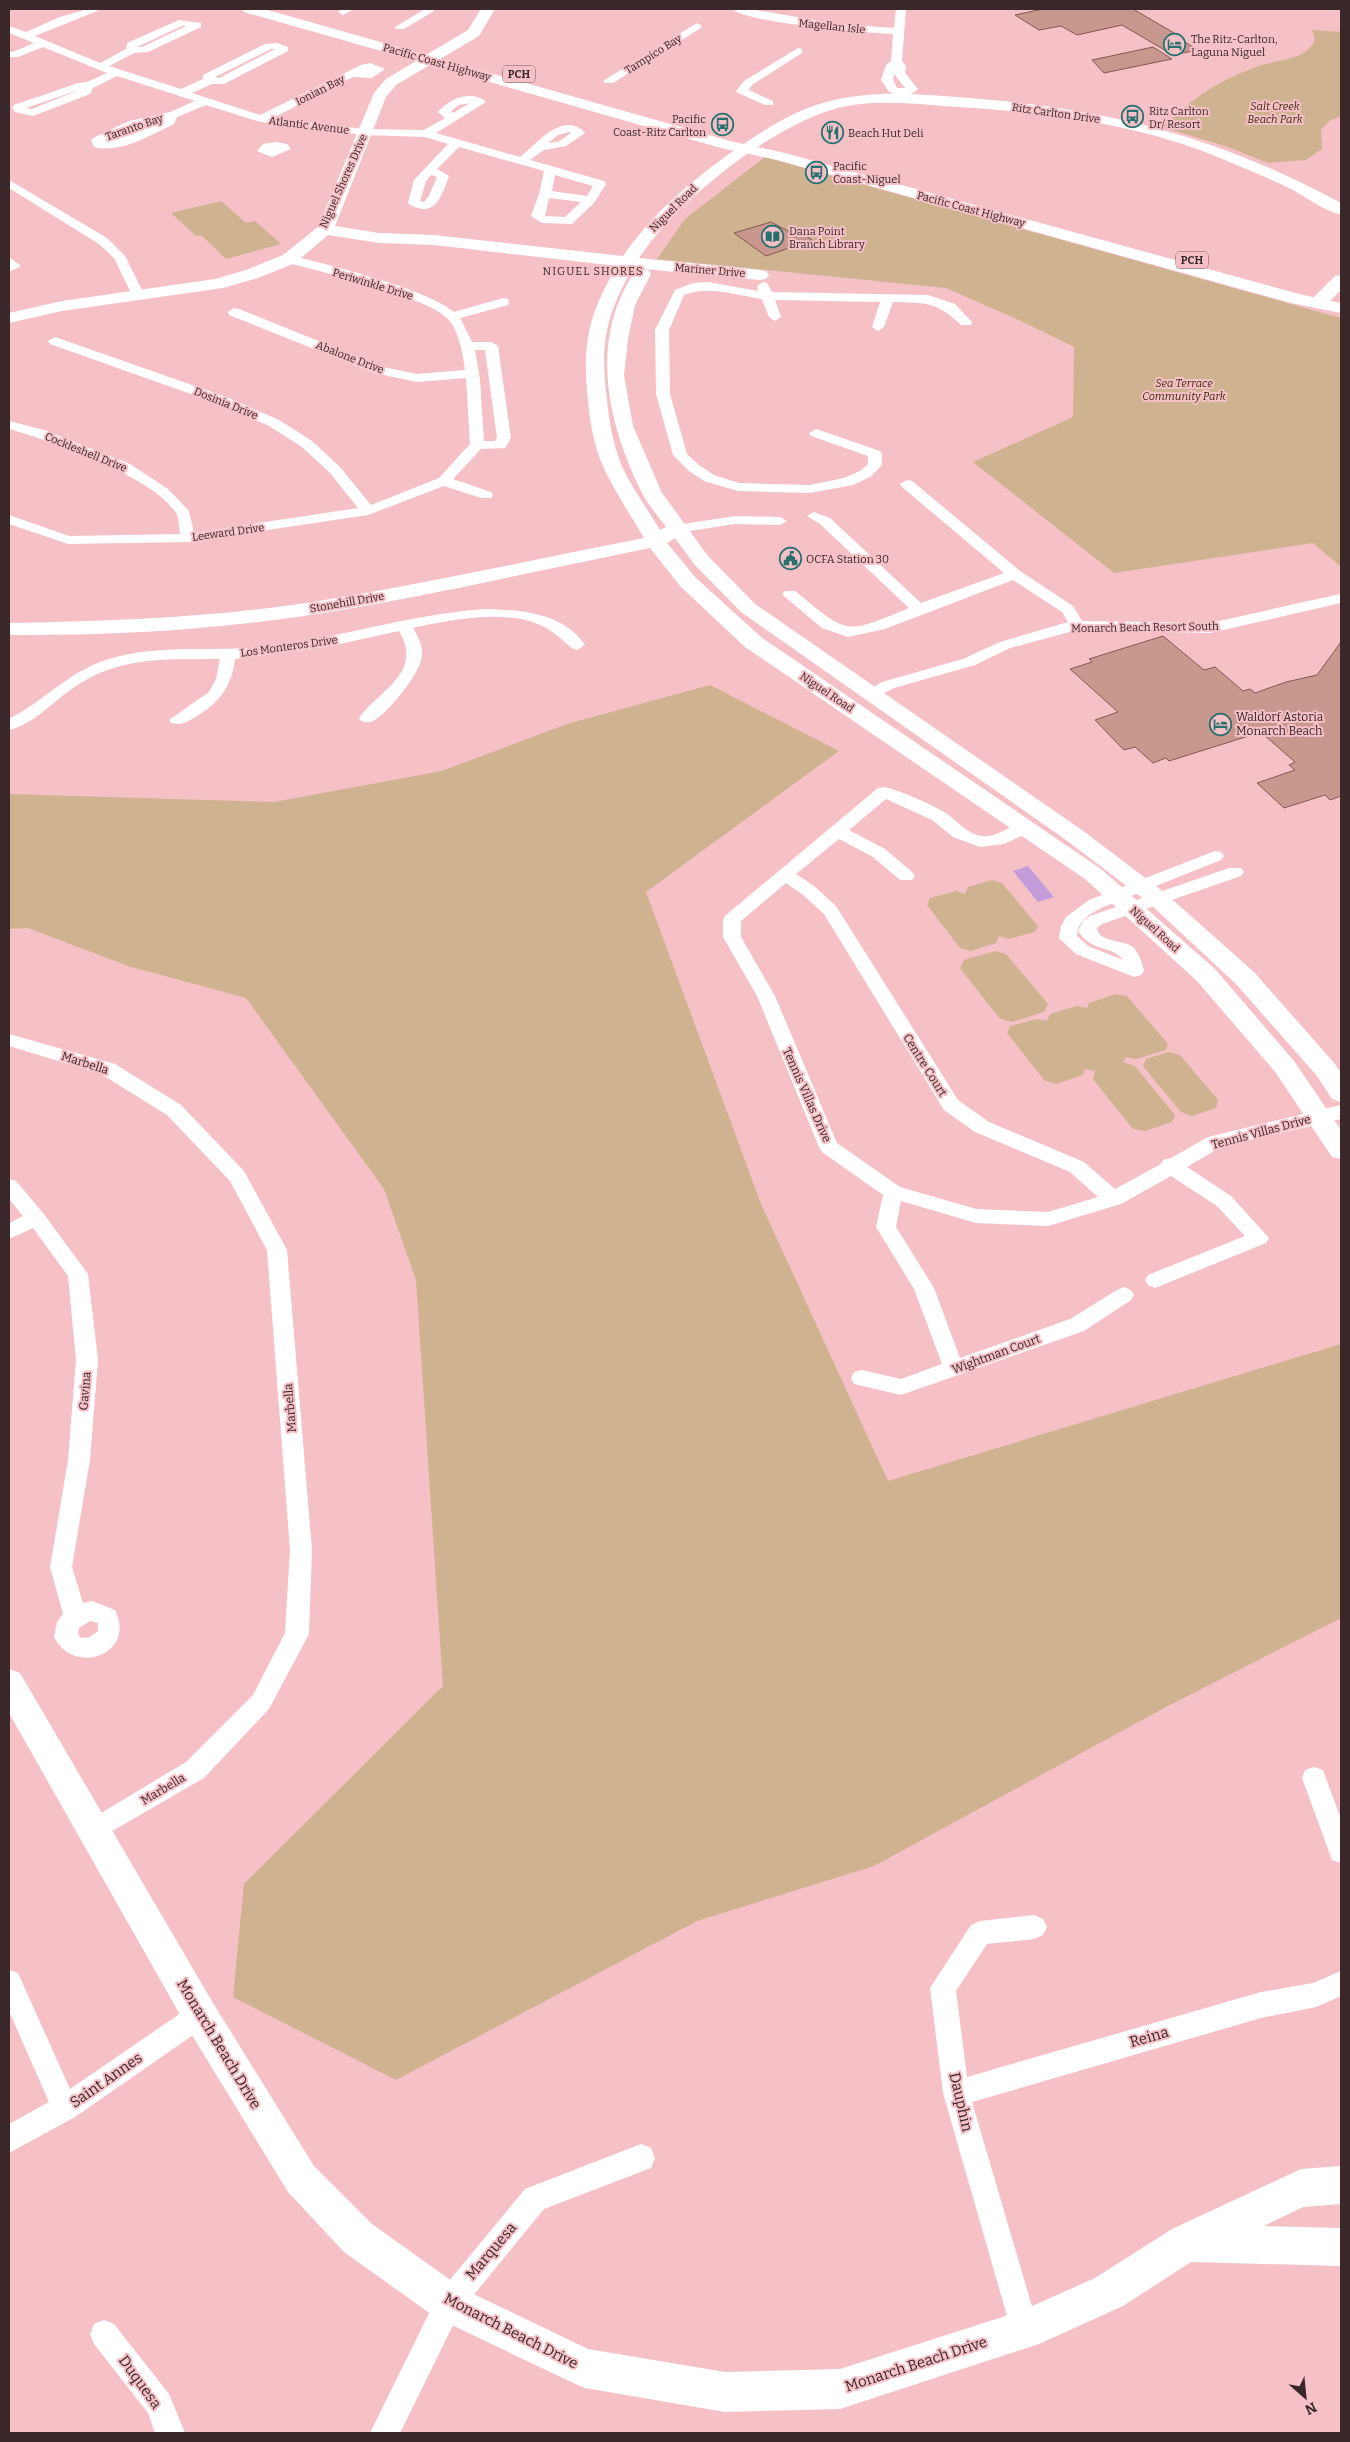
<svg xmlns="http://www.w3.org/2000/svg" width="1350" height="2442" font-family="Bitter,serif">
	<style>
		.green { fill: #cfb28f }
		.water { fill: #c29dda }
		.building { fill: #c8988f; stroke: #83584f }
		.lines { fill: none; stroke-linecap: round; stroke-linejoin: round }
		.street { fill: #fff; fill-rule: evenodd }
		.secondary { fill: #fff; fill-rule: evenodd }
		.highway { fill: #fff; fill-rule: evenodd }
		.labels { text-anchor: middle; stroke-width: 4; stroke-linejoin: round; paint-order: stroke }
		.far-street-label { font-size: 11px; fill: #3a2729; stroke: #f5c1c7 }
		.far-poi-label { font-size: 11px; fill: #3a2729; stroke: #f5c1c7; text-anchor: start }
		.shield { fill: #f5c1c7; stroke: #725558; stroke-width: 1 }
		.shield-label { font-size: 11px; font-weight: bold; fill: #3a2729 }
		.far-park-label { font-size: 11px; font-style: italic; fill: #3f2a0f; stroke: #f5c1c7 }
		.far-neighbourhood-label { font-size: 11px; letter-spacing: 1px; fill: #3a2729; stroke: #f5c1c7 }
		.poi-label { font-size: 12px; fill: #3a2729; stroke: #f5c1c7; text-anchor: start }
		.street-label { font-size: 12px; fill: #3a2729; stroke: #f5c1c7 }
		.near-street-label { font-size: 15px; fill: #3a2729; stroke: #f5c1c7 }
	</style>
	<rect width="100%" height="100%" fill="#f5c1c7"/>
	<g class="green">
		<path d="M1312,30L1341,32V116L1329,121L1321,130L1322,149L1306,160L1268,163L1228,147L1162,127C1194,97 1220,79 1262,65C1282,59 1305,60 1315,40Z"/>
		<polygon points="765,157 1341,318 1341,567 1313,543 1114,573 973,462 1073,417 1074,347 1021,321 946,288 657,259 685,219"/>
		<polygon points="221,201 246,223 255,221 281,244 226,259 201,235 196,236 171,213"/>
		<polygon points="710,685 839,751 646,892 761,1204 888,1481 1341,1344 1341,1618 1164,1708 874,1866 697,1921 396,2080 233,1997 244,1884 443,1686 416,1280 384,1189 246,998 128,966 28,928 9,929 9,794 274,802 442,771 567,724"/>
		<polygon points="992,880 1002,883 1038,926 1035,932 1009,939 999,936 996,943 971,951 960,948 927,905 930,898 956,891 965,894 968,887"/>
		<polygon points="995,951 1006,954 1048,1004 1044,1012 1012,1022 999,1018 960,968 964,960"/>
		<polygon points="1116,994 1127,996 1168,1044 1166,1050 1136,1059 1126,1057 1123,1062 1135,1066 1175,1115 1172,1122 1145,1131 1133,1129 1093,1079 1095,1071 1085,1069 1083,1075 1056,1084 1045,1081 1007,1033 1010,1026 1037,1019 1047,1021 1050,1014 1077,1006 1087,1008 1089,1003"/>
		<polygon points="1168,1052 1180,1055 1218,1100 1216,1108 1192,1116 1181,1112 1143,1066 1146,1059"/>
	</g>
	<polygon class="water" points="1028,866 1054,897 1038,902 1013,871"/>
	<g class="building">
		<polygon points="1043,9 1133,9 1181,37 1178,38 1198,50 1173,55 1122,25 1077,35 1061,26 1039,30 1015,15"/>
		<polygon points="1153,47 1172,59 1104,73 1092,60"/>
		<polygon points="771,222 790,232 798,230 812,240 766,256 734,233"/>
		<polygon points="1163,636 1204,670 1215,667 1243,691 1250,689 1255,693 1286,682 1317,675 1341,642 1341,796 1330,800 1325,795 1284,808 1257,783 1295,770 1289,765 1295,762 1263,734 1258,733 1169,761 1166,758 1153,763 1135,747 1124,750 1095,720 1118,712 1070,669 1092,662 1089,659"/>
	</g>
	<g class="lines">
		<g class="street">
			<path d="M88,9H102L35,36L100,63L126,49L127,43L179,20L201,23V27L148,52L134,53L109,66L181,89L203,79V75L265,44L277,43L288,47V51L224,84H212L192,93L260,115L361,65L370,63L385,69L372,78L353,77L273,118L364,129L424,130L445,118L438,112C448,99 472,89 486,102L436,133L520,157C535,146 563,109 585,133L566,146L544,150L530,160L604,181L606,184L594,203L572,224L542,223L531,216L539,194L544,171L459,147L437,169L449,176C443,191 438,214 418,208C414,207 411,206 408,203L414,180L448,144L425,137L364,135L295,128L257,121L206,105L177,117L174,124C151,135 120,154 94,147L91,140L93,138L129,121L170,112L195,101L117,76L93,88L90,94L33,116L15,112L12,107L14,105L78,83L87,82L107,73L43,47L18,57H9V51L13,52L34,43L9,33V26L26,32L60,17ZM184,25L186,26L142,47H137ZM271,49H275L219,78L215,77ZM81,89L32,109L26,108ZM470,103L453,113L451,111L459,105ZM165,119L130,135L103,142L137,126ZM569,132L571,133L558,142L548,143L558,135ZM431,175L437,177L429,196L424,202L420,201L426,181ZM555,175L593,186L587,196L552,191ZM549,198L581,202L565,217L545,216Z"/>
			<polygon points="341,9 354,9 343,15 338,12"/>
			<polygon points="425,9 433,9 434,11 404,29 396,29 395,27"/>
			<path d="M732,9H750L837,24L894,28L896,9H906L902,61L906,66L905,73L918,89C909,98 900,96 889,92L881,80L886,65L891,61L893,34C867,33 747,23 732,9ZM894,74L895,75L905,88H897L893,80Z"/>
			<polygon points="697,23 702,26 701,28 613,83 605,83 603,81"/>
			<polygon points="798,48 802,49 802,53 752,85 749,90 773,101 773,105 765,105 738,93 736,91 744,81"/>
			<polygon points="276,142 287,144 291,149 272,157 257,151 263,144"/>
			<polygon points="9,180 107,238 125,256 145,296 144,299 134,299 114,258 99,244 9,188"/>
			<path d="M289,255C329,265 425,288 454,312L503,298L508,299L509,302L508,305L460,318L472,342H491L498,346L511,438L505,448L481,449L453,479L491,492L493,495L491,498H481L444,486L368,515L188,542L68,544L9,524V515L69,536L180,534C179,528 179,520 177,515C158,478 49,440 9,429V421L44,430L130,464L168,489L189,511L194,533L358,508L330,473L302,447L269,426L219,404L50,344L48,341L55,337L229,398L279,420L312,441L340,467L371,505L439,478L470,444L466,378L417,382L374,373L229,315L228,312L234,308L239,309L383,367L417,374L465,370C463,354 459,331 448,319C425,295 320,272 285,262L283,259L285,256ZM475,350H485L497,438L495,441H484L480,380Z"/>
			<polygon points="9,257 21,266 9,272"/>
			<path d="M708,282L758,291L757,286L763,282L767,283L772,292L928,295L955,304L972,322L971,325H961C936,301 926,303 893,302L884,327L878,331L872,327L880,302L775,300L781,317L775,321L769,317L762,299C736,295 709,285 684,295L669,330L670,394L687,454L699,465L714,475L739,483L810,485L844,478L860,471L868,464V456L811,436L809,433L816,429L880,451L882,454V465L870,477L853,485L810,493L738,491L704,481L689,471L673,455L656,394L655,330L675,290L693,283Z"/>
			<path d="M907,480L912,481L1020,571L1073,606L1082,621L1210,623L1340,594L1341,603L1210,633L1077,630L1010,648L975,665L894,688L875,698H863L861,695L882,682L963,659L1000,642L1068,622L1062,612L1013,580L885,629L848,637L822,628L785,597L782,594L785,591H795C849,635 844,635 909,608L820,524L807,516L814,512L830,518L921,603L1004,573L902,487L900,484Z"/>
			<polygon points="735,516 780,517 787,521 780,525 735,524 677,533 670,529 677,525"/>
			<path d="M484,609C520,610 562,612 585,645L577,650L572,648C562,640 552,630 540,625C506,609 449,620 413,628C418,637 423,645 422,657C419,675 388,713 373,721C369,723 365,722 361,721L359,718C379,690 424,673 399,631L326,647L235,659C232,687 218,704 194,718C186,722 180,726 171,723L169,720L209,692L216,679L220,659C169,659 120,656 76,686C54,700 35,724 9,730V719C46,700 67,672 109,659C162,643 217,653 271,646C343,637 412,614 484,609Z"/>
			<path d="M884,787C901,791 929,803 944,812C957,820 967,835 983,836C1000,838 1013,820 1030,824L1032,828L1030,832L1004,844L980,847L953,837L932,820L886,799L849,830L885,849L912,872L915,876L912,880H900L873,857L839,839L796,874L814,886L836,906L958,1100L989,1122L1084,1162L1115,1189L1161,1164L1163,1160L1171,1158L1208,1137L1341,1105V1119L1221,1147L1187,1167L1231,1196L1269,1238L1266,1243L1155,1288L1148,1285L1145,1280L1148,1275L1245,1236L1217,1206L1171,1176L1121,1204L1048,1226L976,1223L901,1201L896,1227L934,1288L960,1358L1070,1319L1117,1290L1124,1287L1131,1290L1134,1295L1131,1300L1084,1331L901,1395L854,1384L851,1378L854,1372L862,1370L901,1379L942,1364L914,1289L876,1227L883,1195L822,1152L819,1147L757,996L723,937V919L726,915L878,788ZM786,883L802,894L824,914L944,1110L975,1132L1070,1172L1098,1197L1048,1212L976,1209L900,1187L837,1143L775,996L741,937V921Z"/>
			<path d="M1215,851L1221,852L1224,856L1221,860L1101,908C1089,915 1077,921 1077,936L1088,946L1123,960C1113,945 1092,953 1078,931L1083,921L1090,916L1229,868H1241L1244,872L1241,876L1102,924L1097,928C1098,943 1125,939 1134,948C1140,955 1142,963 1144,971L1141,975L1135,977L1129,975L1076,954L1059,938L1061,926L1066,917L1089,900Z"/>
			<polygon points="9,1034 115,1064 181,1105 244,1171 287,1250 312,1550 309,1634 269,1709 204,1778 95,1841 86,1838 83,1830 86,1822 186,1762 253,1695 285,1633 290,1550 267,1250 230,1181 167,1115 101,1074 9,1046"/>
			<path d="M9,1179L16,1181L43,1213L88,1274L98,1360L90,1460L72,1567L83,1603L92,1601L115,1610C137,1654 74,1677 54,1637L57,1622L63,1614L50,1567L68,1460L76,1360L68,1276L33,1228L9,1239V1223L23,1216L9,1199ZM90,1621L98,1623V1631L90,1637L81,1638L78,1634L79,1628Z"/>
			<polygon points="1314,1767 1323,1770 1341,1819 1341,1863 1332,1860 1302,1778 1305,1770"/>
			<polygon points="1034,1915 1043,1919 1047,1927 1043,1935 1034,1939 987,1944 956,1991 967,2077 1261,1992 1313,1983 1341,1971 1341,1996 1316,2007 1261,2018 972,2102 1039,2330 1035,2340 1025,2344 1015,2340 1011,2330 943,2093 930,1988 971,1925 980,1921"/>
			<polygon points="9,1970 18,1973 70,2089 191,2006 200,2002 209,2006 213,2015 209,2024 75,2117 9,2153 9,2124 49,2102 9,2011"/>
			<polygon points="641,2144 651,2148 655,2158 651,2168 544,2209 459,2313 400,2433 370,2433 439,2293 525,2189"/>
			<polygon points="104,2320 114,2324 169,2394 185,2433 155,2433 148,2413 94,2344 90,2334 94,2324"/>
		</g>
		<g class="secondary">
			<path d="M481,9H495L479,36L396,85L386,97L335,226L379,233L434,235L623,256C656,209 698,175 745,143C769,127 794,111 823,103C871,89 920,94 969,98C1109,109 1217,136 1341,203V215C1323,210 1306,197 1289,188C1260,174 1230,162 1200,150C1118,120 1030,111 943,106C906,103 867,99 831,110C765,131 678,201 639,258L760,270L766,271L769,275L766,279L760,280L633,268C605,316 600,345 607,400C609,422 613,443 621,464C631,487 647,508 660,530L666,527C658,516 648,505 642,493C607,423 588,339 636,270H648L651,274L635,305L628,339L624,375L633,426L662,493L708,556L755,604L1082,830L1165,893L1254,972L1335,1064L1341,1073V1102L1332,1099L1317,1076L1236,984L1149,903L1066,840L741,612L694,564L675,538L667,543L696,578L761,637L1101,869L1215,969L1294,1061L1341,1130V1159L1332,1157L1276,1073L1197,981L1085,879L745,647L681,587L650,548C546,569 441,593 336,611C228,629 118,636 9,635V623C118,621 228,617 336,598C439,581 541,558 644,538C630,514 613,489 602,464C594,444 590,423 588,401C582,344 588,315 617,266L434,245L379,243L328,235L295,263L258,278L223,288L62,311L9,323V313L62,301L215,279L246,270L283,255L318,227L374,93L386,79L468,30Z"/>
			<polygon points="1341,275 1341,290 1325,306 1313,306 1310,302 1313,298 1335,276"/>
			<polygon points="9,1669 20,1673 213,2003 314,2166 372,2224 463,2289 588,2349 725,2372 840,2369 1021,2311 1095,2278 1172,2229 1288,2175 1301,2169 1341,2166 1341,2204 1303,2207 1264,2226 1341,2228 1341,2266 1191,2262 1123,2306 1039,2344 840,2409 725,2412 585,2388 571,2382 435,2317 344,2252 288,2192 187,2027 9,1713"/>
		</g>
		<polygon class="highway" points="242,9 264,9 730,141 785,153 1299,294 1341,303 1341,313 1291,303 777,160 721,148 244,12"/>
	</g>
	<defs>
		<symbol id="hotel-ring" viewBox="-11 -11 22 22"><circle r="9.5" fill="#f5c1c7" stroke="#26706d" stroke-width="1.5"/><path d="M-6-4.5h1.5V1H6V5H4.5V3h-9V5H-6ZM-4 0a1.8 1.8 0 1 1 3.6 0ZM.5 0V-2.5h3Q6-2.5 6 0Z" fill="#26706d"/></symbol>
		<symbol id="bus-ring" viewBox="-11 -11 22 22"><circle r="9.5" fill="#f5c1c7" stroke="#26706d" stroke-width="1.5"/><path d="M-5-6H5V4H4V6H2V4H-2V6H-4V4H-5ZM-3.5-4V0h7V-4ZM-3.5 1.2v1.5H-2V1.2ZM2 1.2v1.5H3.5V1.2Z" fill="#26706d"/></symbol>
		<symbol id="restaurant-ring" viewBox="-11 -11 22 22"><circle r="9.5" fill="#f5c1c7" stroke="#26706d" stroke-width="1.5"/><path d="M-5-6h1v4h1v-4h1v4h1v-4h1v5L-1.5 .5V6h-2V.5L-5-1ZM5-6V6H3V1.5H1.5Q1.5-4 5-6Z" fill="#26706d"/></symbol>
		<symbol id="library-ring" viewBox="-11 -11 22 22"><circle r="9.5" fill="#f5c1c7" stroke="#26706d" stroke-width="1.5"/><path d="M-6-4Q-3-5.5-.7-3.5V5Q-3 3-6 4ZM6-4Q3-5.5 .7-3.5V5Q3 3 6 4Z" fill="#26706d"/></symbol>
		<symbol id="civic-ring" viewBox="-11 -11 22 22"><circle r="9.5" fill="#f5c1c7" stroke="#26706d" stroke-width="1.5"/><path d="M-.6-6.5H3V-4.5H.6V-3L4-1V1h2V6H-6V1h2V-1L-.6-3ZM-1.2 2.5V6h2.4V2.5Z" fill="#26706d"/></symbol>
	</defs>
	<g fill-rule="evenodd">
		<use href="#hotel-ring" x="1162" y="32" width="25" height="25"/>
		<use href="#bus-ring" x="1120" y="104" width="25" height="25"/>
		<use href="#bus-ring" x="710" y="112" width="25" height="25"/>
		<use href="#restaurant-ring" x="820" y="120" width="25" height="25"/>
		<use href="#bus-ring" x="804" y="160" width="25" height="25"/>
		<use href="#library-ring" x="760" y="224" width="25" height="25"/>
		<use href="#civic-ring" x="778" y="546" width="25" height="25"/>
		<use href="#hotel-ring" x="1208" y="712" width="25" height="25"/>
	</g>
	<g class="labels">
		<g class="far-street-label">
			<text transform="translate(832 26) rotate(6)" y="4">Magellan Isle</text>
			<text transform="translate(653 54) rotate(-32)" y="4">Tampico Bay</text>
			<text transform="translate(437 62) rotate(16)" y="4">Pacific Coast Highway</text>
			<text transform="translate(320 90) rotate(-27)" y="4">Ionian Bay</text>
			<text transform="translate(1056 113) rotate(8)" y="4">Ritz Carlton Drive</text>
			<text transform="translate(309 125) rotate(7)" y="4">Atlantic Avenue</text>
			<text transform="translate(134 127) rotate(-19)" y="4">Taranto Bay</text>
			<text transform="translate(343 181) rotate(-66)" y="4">Niguel Shores Drive</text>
			<text transform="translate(673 208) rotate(-45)" y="4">Niguel Road</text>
			<text transform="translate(971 209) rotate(15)" y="4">Pacific Coast Highway</text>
			<text transform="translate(710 270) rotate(5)" y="4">Mariner Drive</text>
			<text transform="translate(373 284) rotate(17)" y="4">Periwinkle Drive</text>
			<text transform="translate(350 357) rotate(21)" y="4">Abalone Drive</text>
			<text transform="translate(226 403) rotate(22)" y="4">Dosinia Drive</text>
			<text transform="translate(86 452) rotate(22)" y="4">Cockleshell Drive</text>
			<text transform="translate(228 532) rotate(-8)" y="4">Leeward Drive</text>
			<text transform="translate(347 602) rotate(-10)" y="4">Stonehill Drive</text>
			<text transform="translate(1145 627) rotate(-1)" y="4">Monarch Beach Resort South</text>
			<text transform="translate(289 646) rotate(-8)" y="4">Los Monteros Drive</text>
			<text transform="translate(827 692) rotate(34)" y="4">Niguel Road</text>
			<text transform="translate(1155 929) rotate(42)" y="4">Niguel Road</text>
		</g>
		<g class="far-poi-label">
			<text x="1191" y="43">The Ritz-Carlton,<tspan x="1191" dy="13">Laguna Niguel</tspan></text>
			<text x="1149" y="115">Ritz Carlton<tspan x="1149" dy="13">Dr/ Resort</tspan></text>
			<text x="706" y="123" text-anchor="end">Pacific<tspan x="706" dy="13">Coast-Ritz Carlton</tspan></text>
			<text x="848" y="137">Beach Hut Deli</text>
			<text x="833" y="170">Pacific<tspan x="833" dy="13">Coast-Niguel</tspan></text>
			<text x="789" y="235">Dana Point<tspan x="789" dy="13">Branch Library</tspan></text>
			<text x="806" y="563">OCFA Station 30</text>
		</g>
		<g class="shield">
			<rect x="503" y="65.5" width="32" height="17" rx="4"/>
			<rect x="1176" y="251.5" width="32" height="17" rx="4"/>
		</g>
		<g class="shield-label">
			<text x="519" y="78">PCH</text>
			<text x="1192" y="264">PCH</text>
		</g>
		<g class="far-park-label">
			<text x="1275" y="110">Salt Creek<tspan x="1275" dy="13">Beach Park</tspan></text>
			<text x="1184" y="387">Sea Terrace<tspan x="1184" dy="13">Community Park</tspan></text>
		</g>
		<g class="far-neighbourhood-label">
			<text x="593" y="275">NIGUEL SHORES</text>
		</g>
		<g class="poi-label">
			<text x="1236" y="721">Waldorf Astoria<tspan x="1236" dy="14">Monarch Beach</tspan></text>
		</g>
		<g class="street-label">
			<text transform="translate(85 1063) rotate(18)" y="4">Marbella</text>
			<text transform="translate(925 1065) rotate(58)" y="4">Centre Court</text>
			<text transform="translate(807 1095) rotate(66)" y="4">Tennis Villas Drive</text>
			<text transform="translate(1261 1132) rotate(-15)" y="4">Tennis Villas Drive</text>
			<text transform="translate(996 1354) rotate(-20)" y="4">Wightman Court</text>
			<text transform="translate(85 1391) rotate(-85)" y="4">Gavina</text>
			<text transform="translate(290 1408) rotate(-95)" y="4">Marbella</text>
			<text transform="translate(163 1789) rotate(-31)" y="4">Marbella</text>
		</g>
		<g class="near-street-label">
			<text transform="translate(1149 2037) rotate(-16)" y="5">Reina</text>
			<text transform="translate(219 2044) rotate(59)" y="5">Monarch Beach Drive</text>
			<text transform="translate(106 2080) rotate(-35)" y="5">Saint Annes</text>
			<text transform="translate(961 2102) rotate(77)" y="5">Dauphin</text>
			<text transform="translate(491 2251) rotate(-50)" y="5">Marquesa</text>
			<text transform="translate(511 2331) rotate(27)" y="5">Monarch Beach Drive</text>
			<text transform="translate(916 2364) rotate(-18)" y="5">Monarch Beach Drive</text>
			<text transform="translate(140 2382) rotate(54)" y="5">Duquesa</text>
		</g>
	</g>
	<rect width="1350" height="2442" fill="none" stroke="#3a2729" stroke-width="20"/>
	<g transform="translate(1305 2397) rotate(153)" stroke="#f5c1c7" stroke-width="4" paint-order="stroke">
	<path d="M0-4L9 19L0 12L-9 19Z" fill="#3a2729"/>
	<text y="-8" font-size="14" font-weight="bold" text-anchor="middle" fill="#3a2729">N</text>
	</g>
</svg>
